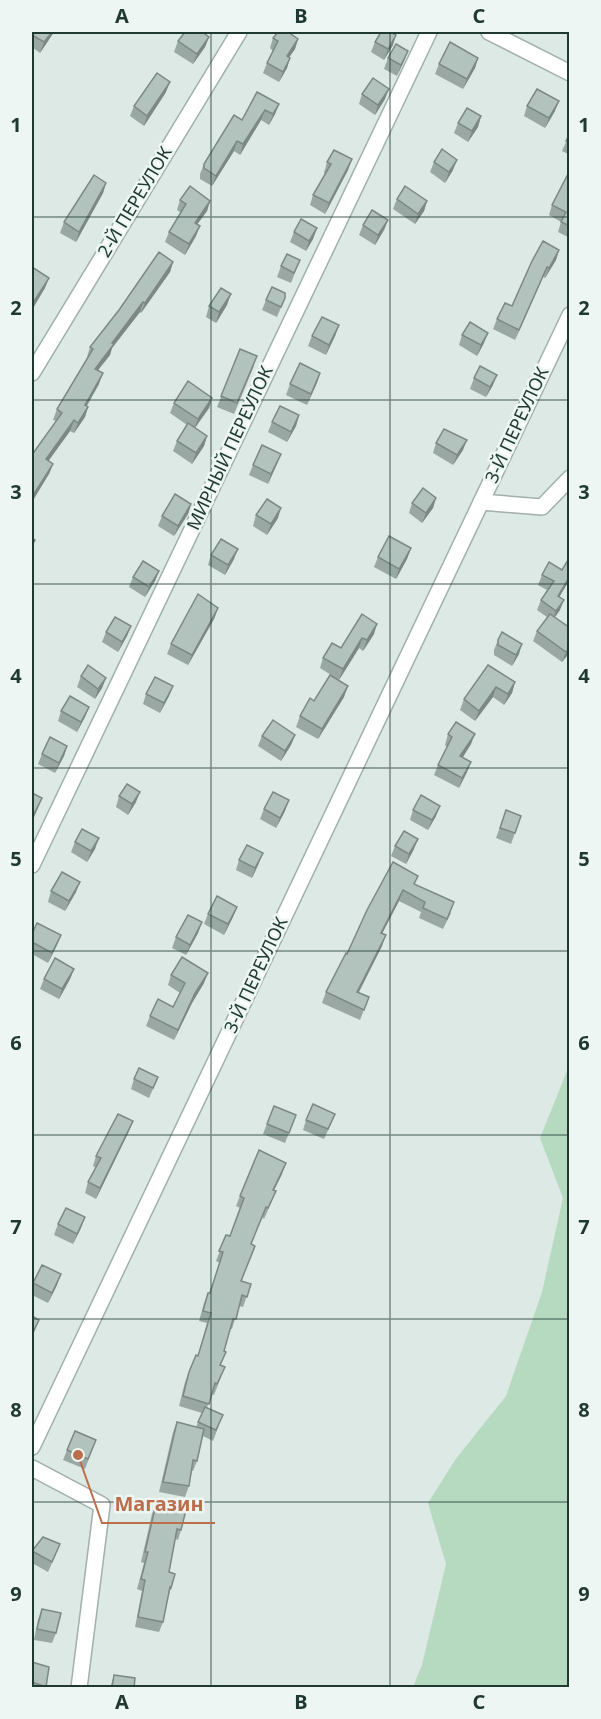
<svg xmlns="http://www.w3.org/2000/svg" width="601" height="1719" font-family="'Noto Sans',sans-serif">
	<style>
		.green { fill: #b5dac0 }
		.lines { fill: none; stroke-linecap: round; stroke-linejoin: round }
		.minor-casing { stroke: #a0b0ab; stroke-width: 18 }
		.minor { stroke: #fff; stroke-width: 15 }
		.wall { fill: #99a8a3 }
		.shaded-wall { fill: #7d8884 }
		.building { fill: #b2c3bd; stroke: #7d8884; stroke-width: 1.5 }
		.grid { fill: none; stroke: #1f3832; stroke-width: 1.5; stroke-opacity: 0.55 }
		.labels { text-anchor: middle; stroke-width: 5; stroke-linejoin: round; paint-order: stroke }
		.street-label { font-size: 18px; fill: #1f3832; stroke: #edf6f2 }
		.leader { fill: none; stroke: #bc6d4c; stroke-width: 2 }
		.callout-dot { fill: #bc6d4c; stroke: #edf6f2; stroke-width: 2 }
		.callout-label { font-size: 20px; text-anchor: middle; font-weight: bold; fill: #bc6d4c; stroke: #edf6f2; stroke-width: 5; stroke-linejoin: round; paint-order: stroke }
		.neatline { fill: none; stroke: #1f3832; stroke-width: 2 }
		.grid-label { font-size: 20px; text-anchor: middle; font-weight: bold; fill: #1f3832 }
	</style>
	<rect width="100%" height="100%" fill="#dde9e4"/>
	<polygon class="green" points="569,1066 569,1687 413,1687 422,1665 446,1564 428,1503 455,1460 506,1396 542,1292 563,1198 540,1138"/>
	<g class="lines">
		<defs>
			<g id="minor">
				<polyline points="489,32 570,73"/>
				<polyline points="32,373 239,32"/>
				<polyline points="481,502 542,507 570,478"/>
				<polyline points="32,865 429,32"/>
				<polyline points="32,1447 570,315"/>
				<polyline points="32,1468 102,1505 79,1688"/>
			</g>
		</defs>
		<use href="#minor" class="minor-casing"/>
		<use href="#minor" class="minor"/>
	</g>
	<g class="wall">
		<polygon points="32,32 54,32 40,53 32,47"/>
		<polygon points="185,32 205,32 204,33 209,37 205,47 193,64 174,52 178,41"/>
		<polygon points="273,38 298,39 295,49 289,57 290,58 287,68 279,82 263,73 267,63 273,51 270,48"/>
		<polygon points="375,42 393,45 384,60 371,52"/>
		<polygon points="408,51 404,61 397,76 384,69 388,58"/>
		<polygon points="478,58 475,68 463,89 435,74 439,64"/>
		<polygon points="166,92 144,126 130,116 134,106"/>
		<polygon points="362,94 385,99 375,115 359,104"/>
		<polygon points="279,104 275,114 269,125 261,120 240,155 234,151 212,186 200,179 200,174 204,164 242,120"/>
		<polygon points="527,106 555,111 545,128 524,116"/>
		<polygon points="481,116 478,127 468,142 454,133 458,123"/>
		<polygon points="570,133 570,155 562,151"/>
		<polygon points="352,159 348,170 325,214 310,205 313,195 326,174 324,173 327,162"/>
		<polygon points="434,162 453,170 445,183 430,172"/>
		<polygon points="570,175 570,238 558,232 561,222 549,215 552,205"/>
		<polygon points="106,183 103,193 76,242 60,233 64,222"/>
		<polygon points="397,199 427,201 424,211 415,224 393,209"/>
		<polygon points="180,200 210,201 207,211 197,224 196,236 185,255 165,242 169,232 181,213 177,210"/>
		<polygon points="388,220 384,230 375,245 359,235 363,225"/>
		<polygon points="317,228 313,239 306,251 290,242 294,232"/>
		<polygon points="559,250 556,260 545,278 543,277 515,340 493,329 497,319 512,306"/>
		<polygon points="300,260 291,283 277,277 281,266"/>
		<polygon points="173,262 170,272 141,313 140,312 112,348 110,355 98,370 99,384 87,406 88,407 85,417 74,433 70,431 48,461 53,464 49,474 34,452 56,421 53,420 57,409 88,358 87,357 90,347"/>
		<polygon points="285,298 277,317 262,310 266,300"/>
		<polygon points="227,305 216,323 206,317 209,306"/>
		<polygon points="339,325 335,336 326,355 308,346 312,336"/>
		<polygon points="462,335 484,343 477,356 459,345"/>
		<polygon points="240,349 254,366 234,414 217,407"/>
		<polygon points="320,373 307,405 286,395 290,384"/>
		<polygon points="474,378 493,385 486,397 470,389"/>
		<polygon points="212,398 209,408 195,428 207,436 204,446 192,464 173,451 177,441 187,425 170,413 174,403"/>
		<polygon points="299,415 296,426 287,442 268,432 272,422"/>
		<polygon points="436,443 463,450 453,465 433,453"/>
		<polygon points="281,454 268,484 249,475 253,465"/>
		<polygon points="436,498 433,508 422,523 409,513 412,503"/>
		<polygon points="191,504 188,514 174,536 158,526 162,516"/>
		<polygon points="256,515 278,518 267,535 253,526"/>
		<polygon points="411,548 407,559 396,579 374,567 378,557"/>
		<polygon points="211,555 234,559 225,575 208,565"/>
		<polygon points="570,561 570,579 559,597 560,610 555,617 570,628 570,652 562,662 533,641 537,631 547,617 537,610 541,600 547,590 538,585 542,575 562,570"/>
		<polygon points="159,571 155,581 145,597 129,587 133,577"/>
		<polygon points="218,608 214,619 188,665 167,654 171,644"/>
		<polygon points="362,614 374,634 363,651 359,648 339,680 320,668 323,658 341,648"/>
		<polygon points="131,626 127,636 118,652 102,642 106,632"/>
		<polygon points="498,640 519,654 512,666 494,655 494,650"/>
		<polygon points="488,665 515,682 512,693 504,705 493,697 475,721 460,710 464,699"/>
		<polygon points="81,676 106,678 102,688 95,699 77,687"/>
		<polygon points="173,686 169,696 160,713 143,704 146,694"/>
		<polygon points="344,697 318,739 296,727 300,716 314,701"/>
		<polygon points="89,707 85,717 77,732 58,721 61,711"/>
		<polygon points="448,734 471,744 463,757 471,762 467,772 459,788 434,775 438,765 447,747 445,745"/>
		<polygon points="295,735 291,745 281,761 258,746 262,736"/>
		<polygon points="67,746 64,756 55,773 38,764 42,754"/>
		<polygon points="119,796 136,802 128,815 116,807"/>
		<polygon points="264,809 285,811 276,828 260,819"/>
		<polygon points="413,810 436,816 428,830 410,820"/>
		<polygon points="506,810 521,816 511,844 496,838"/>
		<polygon points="75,842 95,849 87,862 71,852"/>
		<polygon points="395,846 414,849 406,864 391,856"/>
		<polygon points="239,860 259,863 252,878 236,870"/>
		<polygon points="415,884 451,913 443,929 419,918 421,912 399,901 382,934 382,946 358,992 369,997 360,1020 322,1003 326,992 347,954 367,910"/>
		<polygon points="51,891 76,892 65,911 48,902"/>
		<polygon points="237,907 233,917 224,935 204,924 208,914"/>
		<polygon points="202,922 198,933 186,955 172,948 176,937"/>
		<polygon points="32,934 61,935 57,945 48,963 32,954"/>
		<polygon points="74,969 70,979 59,999 40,989 44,979"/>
		<polygon points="171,975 204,983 192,1003 174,1040 146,1026 150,1016 173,1007 180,993 168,985"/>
		<polygon points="134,1079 154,1087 149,1098 131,1089"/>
		<polygon points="274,1106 296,1115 285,1143 263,1134"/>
		<polygon points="306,1120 331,1124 324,1139 303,1130"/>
		<polygon points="129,1131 96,1199 85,1193 88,1182 96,1168 93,1166 96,1156"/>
		<polygon points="282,1174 274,1190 272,1201 264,1219 262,1217 251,1245 242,1281 251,1284 243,1307 239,1306 232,1329 230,1329 224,1351 221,1365 225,1367 214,1395 211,1394 207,1408 219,1425 213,1441 203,1436 197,1461 193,1471 192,1471 189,1486 185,1497 159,1492 173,1432 177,1422 196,1427 202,1413 179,1406 185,1382 189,1372 198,1355 207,1323 199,1321 204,1303 208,1293 209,1293 220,1263 216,1261 226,1235 230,1236 240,1208 236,1206 240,1196"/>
		<polygon points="58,1224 81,1228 73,1244 54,1235"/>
		<polygon points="33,1283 57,1285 48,1303 32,1295 32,1287"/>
		<polygon points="75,1431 96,1440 85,1469 63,1460"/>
		<polygon points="156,1504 181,1530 178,1540 175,1539 169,1572 171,1588 168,1597 163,1622 159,1632 135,1627 142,1591 137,1589 144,1563 141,1562 152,1514"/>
		<polygon points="32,1551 56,1554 48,1572 32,1563"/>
		<polygon points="42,1609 56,1633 52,1643 34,1640 38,1619"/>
		<polygon points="32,1662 49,1667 46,1688 32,1688"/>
		<polygon points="114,1675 134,1688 110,1688"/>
	</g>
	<g class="shaded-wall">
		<polygon points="52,32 54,32 40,53 44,42"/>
		<polygon points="396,35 393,45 384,60 388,49"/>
		<polygon points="209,37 205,47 193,64 197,54"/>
		<polygon points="298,39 295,49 283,66 287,56"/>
		<polygon points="408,51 404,61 397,76 401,65"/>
		<polygon points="290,58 287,68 279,82 283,72"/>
		<polygon points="478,58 475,68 463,89 467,79"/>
		<polygon points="170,82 166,92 144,126 147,116"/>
		<polygon points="389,89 385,99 375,115 378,105"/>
		<polygon points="559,101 555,111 545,128 549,118"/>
		<polygon points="279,104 275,114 269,125 273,114"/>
		<polygon points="265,110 261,120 240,155 243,144"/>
		<polygon points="481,116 478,127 468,142 472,131"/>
		<polygon points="237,141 234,151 212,186 216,176"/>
		<polygon points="352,159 348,170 325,214 329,203"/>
		<polygon points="457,160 453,170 445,183 449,172"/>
		<polygon points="106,183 103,193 76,242 79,232"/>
		<polygon points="210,201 207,211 191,233 195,223"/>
		<polygon points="427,201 424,211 415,224 418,214"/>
		<polygon points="388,220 384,230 375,245 378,235"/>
		<polygon points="200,226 196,236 185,255 189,244"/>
		<polygon points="317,228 313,239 306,251 309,241"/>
		<polygon points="559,250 556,260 545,278 549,268"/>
		<polygon points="173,262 170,272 141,313 145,303"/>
		<polygon points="547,267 543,277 515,340 519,330"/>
		<polygon points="49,278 45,288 32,310 33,303"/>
		<polygon points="231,294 227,305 216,323 219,312"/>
		<polygon points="143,302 140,312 112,348 110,355 91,379 95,369 112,343"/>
		<polygon points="339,325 335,336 326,355 329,345"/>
		<polygon points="488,333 484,343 477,356 481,345"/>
		<polygon points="103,373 99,384 81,415 85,405"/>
		<polygon points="320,373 317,383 307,405 311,394"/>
		<polygon points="497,375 493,385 486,397 490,387"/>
		<polygon points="212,398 209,408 194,429 198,419"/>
		<polygon points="88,407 85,417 74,433 78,423"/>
		<polygon points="299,415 296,426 287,442 291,432"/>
		<polygon points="74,420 70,431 42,470 46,459"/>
		<polygon points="207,436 204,446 192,464 196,453"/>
		<polygon points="467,440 463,450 453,465 457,455"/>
		<polygon points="281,454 277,464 268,484 271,474"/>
		<polygon points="53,464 49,474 32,502 32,497"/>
		<polygon points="436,498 433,508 422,523 426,513"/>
		<polygon points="191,504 188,514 174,536 178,526"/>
		<polygon points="281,508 278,518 267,535 271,524"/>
		<polygon points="411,548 407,559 396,579 399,569"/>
		<polygon points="238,549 234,559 225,575 228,565"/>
		<polygon points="159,571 155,581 145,597 149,587"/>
		<polygon points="570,576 570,579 554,606 558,596"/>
		<polygon points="564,600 560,610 552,621 556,611"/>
		<polygon points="218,608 214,619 188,665 192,655"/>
		<polygon points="377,624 374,634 363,651 367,640"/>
		<polygon points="131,626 127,636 118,652 122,642"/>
		<polygon points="362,638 359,648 339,680 343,669"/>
		<polygon points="522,644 519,654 512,666 516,655"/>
		<polygon points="570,647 570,652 562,662 566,652"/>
		<polygon points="106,678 102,688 95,699 98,689"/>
		<polygon points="515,682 512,693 504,705 508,694"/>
		<polygon points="173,686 169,696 160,713 164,703"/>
		<polygon points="348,686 344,697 318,739 322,729"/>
		<polygon points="496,687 493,697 475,721 479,711"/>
		<polygon points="89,707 85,717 77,732 81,722"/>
		<polygon points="475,734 471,744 457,766 460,756"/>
		<polygon points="295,735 291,745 281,761 285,751"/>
		<polygon points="67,746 64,756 55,773 59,763"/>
		<polygon points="471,762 467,772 459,788 462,778"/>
		<polygon points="140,792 136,802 128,815 132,804"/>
		<polygon points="42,798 38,808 32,822 33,816"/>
		<polygon points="289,800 285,811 276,828 280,818"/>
		<polygon points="440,806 436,816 428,830 432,820"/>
		<polygon points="99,838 95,849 87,862 91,851"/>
		<polygon points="418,839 414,849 406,864 409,854"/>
		<polygon points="263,853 259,863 252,878 255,868"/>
		<polygon points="80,882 76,892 65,911 69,901"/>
		<polygon points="403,890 399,901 377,943 381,933"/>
		<polygon points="237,907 233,917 224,935 228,924"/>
		<polygon points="202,922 198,933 186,955 190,945"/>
		<polygon points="61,935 57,945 48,963 52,953"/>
		<polygon points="386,935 382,946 354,1002 357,992"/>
		<polygon points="74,969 70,979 59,999 62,989"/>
		<polygon points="208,973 204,983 192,1003 174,1040 178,1030 195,993"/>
		<polygon points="133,1121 129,1131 96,1199 100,1188"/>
		<polygon points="286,1163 282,1174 269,1200 273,1190"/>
		<polygon points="85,1217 81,1228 73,1244 77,1234"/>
		<polygon points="61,1274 57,1285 48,1303 52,1293"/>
		<polygon points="39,1320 35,1330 32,1337 32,1334"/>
	</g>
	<g class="building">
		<polygon points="32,32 52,32 44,42 32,35"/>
		<polygon points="185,32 203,32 202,32 209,37 197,54 178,41"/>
		<polygon points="278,32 288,32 298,39 287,56 290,58 283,72 267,63 278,41 273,38"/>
		<polygon points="381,32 391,32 396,35 388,49 375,42"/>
		<polygon points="450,42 478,58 467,79 439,64"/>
		<polygon points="396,44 408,51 401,65 388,58"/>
		<polygon points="157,73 170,82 147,116 134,106"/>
		<polygon points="373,78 389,89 378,105 362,94"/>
		<polygon points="537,89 559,101 549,118 527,106"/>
		<polygon points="257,92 279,104 273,114 265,110 243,144 237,141 216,176 204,168 204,164 234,115 242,120"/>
		<polygon points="467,108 481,116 472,131 458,123"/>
		<polygon points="570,133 570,142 566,141"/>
		<polygon points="442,149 457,160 449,172 434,162"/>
		<polygon points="334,150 352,159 329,203 313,195 331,164 327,162"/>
		<polygon points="568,174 570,175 570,226 561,222 566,212 552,205"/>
		<polygon points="94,175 106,183 79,232 64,222"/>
		<polygon points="190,186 210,201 195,223 200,226 189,244 169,232 186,204 180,200"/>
		<polygon points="405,186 427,201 418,214 397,199"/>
		<polygon points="372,210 388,220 378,235 363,225"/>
		<polygon points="301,219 317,228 309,241 294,232"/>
		<polygon points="543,241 559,250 549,268 547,267 519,330 497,319 505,303 512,306 532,261"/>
		<polygon points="159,252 173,262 145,303 143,302 112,343 114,344 95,369 103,373 85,405 88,407 78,423 74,420 46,459 53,464 32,497 32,451 34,452 62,413 57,409 93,349 90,347 119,310"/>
		<polygon points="287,254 300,260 294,273 281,266"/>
		<polygon points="32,267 49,278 33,303 32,303"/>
		<polygon points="272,287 285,293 285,298 281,307 266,300"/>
		<polygon points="221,288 231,294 219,312 209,306"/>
		<polygon points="322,317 339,325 329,345 312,336"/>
		<polygon points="470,322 488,333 481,345 462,335"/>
		<polygon points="240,349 257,356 237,403 221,396"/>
		<polygon points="300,363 320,373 311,394 290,384"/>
		<polygon points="480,366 497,375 490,387 474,378"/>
		<polygon points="188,381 212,398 198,419 174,403"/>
		<polygon points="280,406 299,415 291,432 272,422"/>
		<polygon points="188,423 207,436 196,453 177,441"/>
		<polygon points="444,429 467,440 457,455 436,443"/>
		<polygon points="262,445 281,454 271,474 253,465"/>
		<polygon points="423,488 436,498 426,513 412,503"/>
		<polygon points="175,494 191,504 178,526 162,516"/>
		<polygon points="267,499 281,508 271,524 256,515"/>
		<polygon points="389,536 411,548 399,569 378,557"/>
		<polygon points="32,538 35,540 32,546"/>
		<polygon points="221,539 238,549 228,565 211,555"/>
		<polygon points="568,560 570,561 570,576 558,596 564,600 556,611 541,600 554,581 542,575 549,562 562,570"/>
		<polygon points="143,561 159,571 149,587 133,577"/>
		<polygon points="198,594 218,608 192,655 171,644"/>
		<polygon points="362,614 377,624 367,640 362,638 343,669 323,658 332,643 341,648"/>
		<polygon points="550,614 570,628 570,647 566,652 537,631"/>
		<polygon points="115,617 131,626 122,642 106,632"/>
		<polygon points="502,632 522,644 516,655 498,645 498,640"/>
		<polygon points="88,665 106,678 98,689 81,676"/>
		<polygon points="488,665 515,682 508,694 496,687 479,711 464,699"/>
		<polygon points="330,675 348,686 322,729 300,716 310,698 314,701"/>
		<polygon points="155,677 173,686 164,703 146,694"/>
		<polygon points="70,696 89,707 81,722 61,711"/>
		<polygon points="273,720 295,735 285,751 262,736"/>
		<polygon points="456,722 475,734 460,756 471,762 462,778 438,765 452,737 448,734"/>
		<polygon points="50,737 67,746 59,763 42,754"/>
		<polygon points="127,784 140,792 132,804 119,796"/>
		<polygon points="273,792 289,800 280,818 264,809"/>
		<polygon points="32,793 42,798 33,816 32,815"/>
		<polygon points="421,795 440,806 432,820 413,810"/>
		<polygon points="506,810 521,816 515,833 500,828"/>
		<polygon points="82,829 99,838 91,851 75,842"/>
		<polygon points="404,831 418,839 409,854 395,846"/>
		<polygon points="247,845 263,853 255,868 239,860"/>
		<polygon points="393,862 418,876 414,884 454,902 447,919 423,908 425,902 403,890 381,933 386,935 357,992 369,997 364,1010 326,992 346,953 347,954 367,910"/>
		<polygon points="62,872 80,882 69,901 51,891"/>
		<polygon points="217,896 237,907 228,924 208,914"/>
		<polygon points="188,915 202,922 190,945 176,937"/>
		<polygon points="37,923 61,935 52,953 32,942 32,934"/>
		<polygon points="182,957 208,973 195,993 178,1030 150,1016 158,999 173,1007 185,983 171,975"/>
		<polygon points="55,958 74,969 62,989 44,979"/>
		<polygon points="139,1068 158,1077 153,1088 134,1079"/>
		<polygon points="313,1104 335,1114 328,1129 306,1120"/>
		<polygon points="274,1106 296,1115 289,1133 267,1124"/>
		<polygon points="118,1114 133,1121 100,1188 88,1182 101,1158 96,1156"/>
		<polygon points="259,1150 286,1163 273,1190 276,1191 268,1208 266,1207 251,1244 255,1246 241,1281 251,1284 247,1297 242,1295 236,1319 233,1319 224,1351 226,1352 220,1365 225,1367 217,1384 215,1383 209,1404 183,1396 189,1372 196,1355 198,1356 211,1313 203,1311 208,1293 210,1293 223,1252 219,1251 226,1235 230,1236 244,1198 240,1196"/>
		<polygon points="66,1208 85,1217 77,1234 58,1224"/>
		<polygon points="42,1265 61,1274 52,1293 33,1283"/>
		<polygon points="32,1316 39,1320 32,1334"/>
		<polygon points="205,1407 223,1415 216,1430 198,1422"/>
		<polygon points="177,1422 204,1429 197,1461 193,1460 189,1486 163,1482"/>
		<polygon points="75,1431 96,1440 88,1459 67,1450"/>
		<polygon points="156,1504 186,1510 181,1530 177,1529 169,1572 175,1574 171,1588 170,1587 163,1622 138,1617 145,1580 141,1579 148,1552 145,1552"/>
		<polygon points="43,1537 60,1544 52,1562 32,1551"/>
		<polygon points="42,1609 61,1613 56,1633 37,1629"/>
		<polygon points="32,1662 49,1667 46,1687 32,1682"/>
		<polygon points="114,1675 135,1678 134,1688 112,1688"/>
	</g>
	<path class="grid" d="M211,32V1688M390,32V1688M32,217H570M32,400H570M32,584H570M32,768H570M32,951H570M32,1135H570M32,1319H570M32,1502H570"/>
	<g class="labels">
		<g class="street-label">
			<text transform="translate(135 202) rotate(-59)" y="6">2-Й ПЕРЕУЛОК</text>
			<text transform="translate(517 425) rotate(-65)" y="6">3-Й ПЕРЕУЛОК</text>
			<text transform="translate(230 448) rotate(-65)" y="6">МИРНЫЙ ПЕРЕУЛОК</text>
			<text transform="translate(256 975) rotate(-65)" y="6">3-Й ПЕРЕУЛОК</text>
		</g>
	</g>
	<path class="leader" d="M78 1455L102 1523H215"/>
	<circle class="callout-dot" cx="78" cy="1455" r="6"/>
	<g class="callout-label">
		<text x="159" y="1511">Магазин</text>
	</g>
	<rect width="601" height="1719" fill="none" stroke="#edf6f2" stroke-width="66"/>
	<rect x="33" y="33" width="535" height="1653" class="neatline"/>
	<g class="grid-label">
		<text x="122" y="23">A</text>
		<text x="301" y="23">B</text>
		<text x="479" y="23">C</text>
		<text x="16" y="132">1</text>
		<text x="584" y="132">1</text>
		<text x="16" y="315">2</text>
		<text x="584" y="315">2</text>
		<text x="16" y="499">3</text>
		<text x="584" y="499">3</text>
		<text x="16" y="683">4</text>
		<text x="584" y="683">4</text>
		<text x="16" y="866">5</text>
		<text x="584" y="866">5</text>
		<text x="16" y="1050">6</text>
		<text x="584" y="1050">6</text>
		<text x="16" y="1234">7</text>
		<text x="584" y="1234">7</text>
		<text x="16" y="1417">8</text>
		<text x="584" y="1417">8</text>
		<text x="16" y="1601">9</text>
		<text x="584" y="1601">9</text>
		<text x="122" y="1709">A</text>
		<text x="301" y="1709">B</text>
		<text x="479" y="1709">C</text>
	</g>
</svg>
